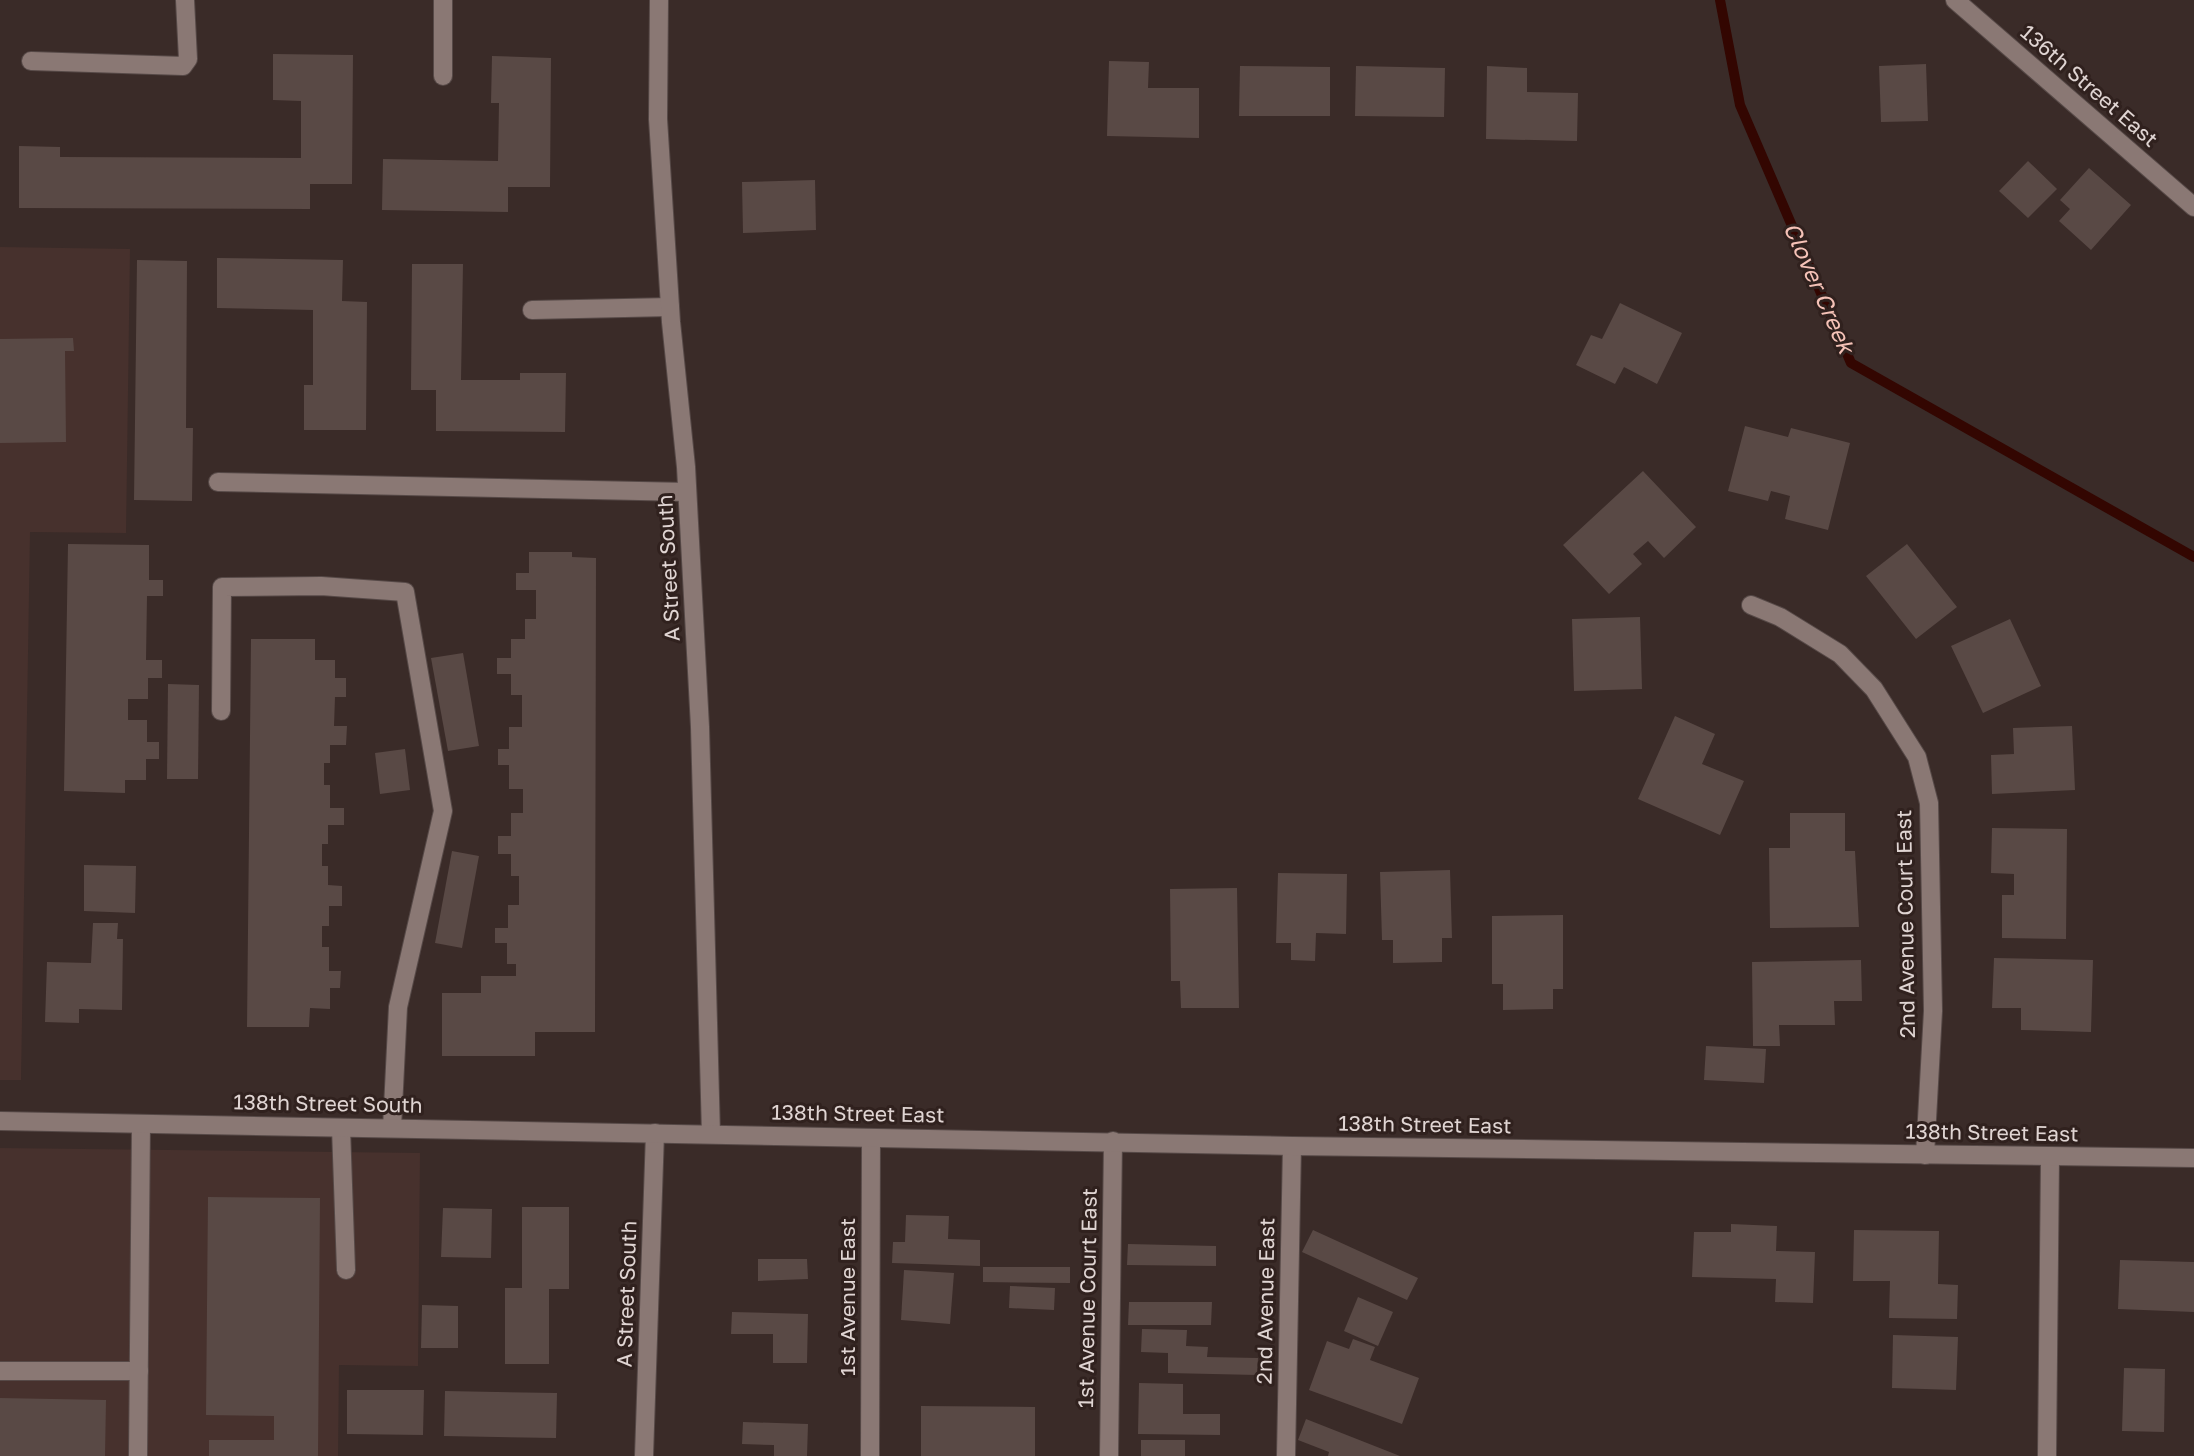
<svg xmlns="http://www.w3.org/2000/svg" width="2194" height="1456" font-family="'Golos Text',sans-serif">
	<style>
		.built { fill: #47312d }
		.lines { fill: none; stroke-linecap: round; stroke-linejoin: round }
		.stream { stroke: #330601; stroke-width: 10 }
		.building { fill: #594945 }
		.service-casing { stroke: #564947; stroke-width: 20 }
		.minor-casing { stroke: #564947; stroke-width: 20 }
		.tertiary-casing { stroke: #564947; stroke-width: 20 }
		.service { stroke: #8a7874; stroke-width: 18 }
		.minor { stroke: #8a7874; stroke-width: 18 }
		.tertiary { stroke: #8a7874; stroke-width: 18 }
		.labels { text-anchor: middle; stroke-width: 6; stroke-linejoin: round; paint-order: stroke }
		.street-label { font-size: 21px; fill: #e0d5d3; stroke: #30211e }
		.water-label { font-size: 23px; font-style: italic; fill: #f5c2b7; stroke: #30211e }
	</style>
	<rect width="100%" height="100%" fill="#3a2b28"/>
	<g class="built">
		<polygon points="0,247 130,249 126,533 30,532 21,1080 0,1080"/>
		<polygon points="0,1148 420,1153 418,1366 339,1365 338,1456 0,1456"/>
	</g>
	<g class="lines">
		<polyline class="stream" points="1720,0 1740,105 1851,363 2194,557"/>
	</g>
	<g class="building">
		<polygon points="273,54 353,55 352,184 310,184 310,209 19,208 19,146 60,147 60,157 301,158 301,101 273,100"/>
		<polygon points="492,56 551,58 550,187 508,187 508,212 382,210 383,159 498,161 499,103 491,103"/>
		<polygon points="1109,61 1149,62 1148,88 1199,88 1199,138 1107,136"/>
		<polygon points="1926,64 1928,121 1881,122 1879,66"/>
		<polygon points="1240,66 1330,67 1330,116 1239,116"/>
		<polygon points="1356,66 1445,68 1444,117 1355,116"/>
		<polygon points="1487,66 1527,68 1527,92 1578,93 1577,141 1486,139"/>
		<polygon points="2028,161 2057,189 2028,218 1999,191"/>
		<polygon points="2089,168 2131,205 2091,250 2059,221 2070,209 2060,200"/>
		<polygon points="815,180 816,230 743,233 742,182"/>
		<polygon points="217,258 343,260 342,301 367,302 366,430 304,430 304,385 313,385 313,310 217,308"/>
		<polygon points="137,260 187,261 186,428 193,428 192,501 134,500"/>
		<polygon points="412,264 463,264 461,380 520,380 520,373 566,373 565,432 436,431 436,390 411,390"/>
		<polygon points="1620,303 1682,333 1657,384 1624,367 1615,384 1576,365 1591,335 1602,339"/>
		<polygon points="73,338 74,351 65,351 66,442 0,443 0,339"/>
		<polygon points="1745,426 1788,437 1791,428 1850,443 1828,530 1785,519 1790,496 1771,491 1768,501 1728,491"/>
		<polygon points="1643,471 1696,527 1664,558 1648,541 1633,554 1642,564 1609,594 1563,545"/>
		<polygon points="68,544 149,545 149,580 163,580 163,596 147,596 146,660 162,660 162,678 148,678 148,699 128,699 128,720 147,720 147,742 159,742 159,759 146,759 146,780 125,780 125,793 64,791"/>
		<polygon points="1907,544 1957,607 1916,639 1866,576"/>
		<polygon points="529,552 572,552 572,557 596,558 595,1032 535,1032 535,1056 442,1056 442,993 481,993 481,976 516,976 516,964 507,964 507,943 495,943 495,928 508,928 508,905 519,905 519,876 511,876 511,854 498,854 498,836 511,836 511,813 523,813 523,789 509,789 509,765 498,765 498,749 509,749 509,727 522,727 522,695 511,695 511,674 497,674 497,658 511,658 511,639 525,639 525,619 536,619 536,590 516,590 516,573 529,573"/>
		<polygon points="1640,617 1642,689 1574,691 1572,619"/>
		<polygon points="2010,619 2041,686 1983,713 1951,646"/>
		<polygon points="251,639 315,639 315,660 335,660 335,678 346,678 346,697 335,697 334,726 347,726 346,745 330,745 330,763 324,763 324,785 330,785 330,808 344,808 344,825 328,825 328,844 322,844 322,866 328,866 328,885 342,886 342,906 329,906 329,926 322,926 322,947 329,947 329,971 341,971 340,988 330,988 330,1009 310,1008 309,1027 247,1027"/>
		<polygon points="463,653 479,746 448,751 431,658"/>
		<polygon points="168,684 199,685 198,779 167,779"/>
		<polygon points="1675,716 1715,734 1702,764 1744,781 1720,835 1638,799"/>
		<polygon points="2072,726 2075,790 1992,794 1991,755 2014,754 2013,728"/>
		<polygon points="405,749 410,790 380,794 375,753"/>
		<polygon points="1790,813 1845,813 1845,851 1855,851 1859,927 1770,928 1769,848 1790,848"/>
		<polygon points="1992,828 2067,829 2066,939 2002,938 2002,895 2014,895 2014,874 1991,873"/>
		<polygon points="452,851 479,856 462,948 435,943"/>
		<polygon points="84,865 136,866 135,913 84,911"/>
		<polygon points="1450,870 1452,938 1442,938 1442,962 1393,963 1393,940 1382,940 1380,872"/>
		<polygon points="1278,873 1347,874 1346,934 1316,933 1315,961 1291,960 1291,943 1276,943"/>
		<polygon points="1237,888 1239,1008 1181,1008 1180,981 1171,981 1170,889"/>
		<polygon points="1563,915 1563,989 1553,989 1553,1009 1503,1010 1503,984 1492,984 1492,916"/>
		<polygon points="93,923 118,923 117,939 123,939 122,1010 79,1009 79,1023 45,1022 47,962 91,963"/>
		<polygon points="1994,958 2093,960 2091,1032 2021,1030 2021,1008 1992,1008"/>
		<polygon points="1861,960 1862,1001 1834,1001 1835,1025 1779,1025 1780,1046 1753,1046 1752,962"/>
		<polygon points="1706,1046 1766,1049 1764,1083 1704,1080"/>
		<polygon points="208,1197 320,1198 318,1456 209,1456 209,1440 274,1440 274,1416 206,1415"/>
		<polygon points="522,1207 569,1207 569,1289 549,1289 549,1364 505,1364 505,1288 522,1288"/>
		<polygon points="443,1208 492,1209 491,1258 441,1257"/>
		<polygon points="906,1215 949,1216 948,1239 980,1240 980,1266 892,1263 893,1242 905,1242"/>
		<polygon points="1731,1224 1777,1226 1776,1251 1815,1252 1813,1303 1775,1302 1776,1279 1692,1277 1694,1232 1731,1232"/>
		<polygon points="1313,1230 1418,1278 1407,1300 1302,1252"/>
		<polygon points="1854,1230 1939,1231 1938,1284 1958,1285 1957,1319 1889,1318 1890,1281 1853,1281"/>
		<polygon points="1128,1244 1216,1246 1216,1266 1127,1265"/>
		<polygon points="758,1259 807,1259 808,1279 758,1281"/>
		<polygon points="2120,1260 2194,1262 2194,1312 2118,1309"/>
		<polygon points="983,1267 1070,1267 1070,1283 983,1282"/>
		<polygon points="904,1270 954,1273 950,1324 901,1320"/>
		<polygon points="1010,1286 1055,1288 1054,1310 1009,1308"/>
		<polygon points="1358,1297 1393,1312 1378,1346 1344,1331"/>
		<polygon points="1129,1302 1212,1302 1211,1325 1128,1325"/>
		<polygon points="422,1305 458,1306 458,1348 421,1348"/>
		<polygon points="732,1312 808,1314 807,1363 773,1363 773,1334 731,1334"/>
		<polygon points="1142,1329 1187,1330 1186,1346 1208,1347 1207,1357 1258,1358 1257,1375 1168,1373 1168,1353 1141,1352"/>
		<polygon points="1893,1335 1958,1337 1956,1390 1892,1388"/>
		<polygon points="1353,1339 1375,1347 1370,1360 1419,1378 1402,1424 1309,1390 1327,1341 1349,1349"/>
		<polygon points="2124,1368 2165,1369 2164,1432 2122,1431"/>
		<polygon points="1139,1383 1183,1384 1183,1414 1220,1414 1220,1435 1138,1434"/>
		<polygon points="347,1390 424,1390 423,1435 347,1434"/>
		<polygon points="445,1391 557,1393 556,1438 444,1436"/>
		<polygon points="0,1398 106,1400 105,1456 0,1456"/>
		<polygon points="921,1406 1035,1407 1035,1456 921,1456"/>
		<polygon points="1306,1419 1400,1456 1328,1456 1329,1452 1298,1440"/>
		<polygon points="743,1422 808,1424 807,1456 774,1456 774,1445 742,1444"/>
		<rect x="1141" y="1440" width="44" height="16"/>
	</g>
	<g class="lines">
		<defs>
			<g id="service">
				<polyline points="443,0 443,76"/>
				<polyline points="31,61 183,66 188,59 185,0"/>
				<polyline points="532,310 670,307"/>
				<polyline points="218,482 687,492"/>
				<polyline points="221,711 222,587 321,586 405,592 443,811 398,1007 392,1128"/>
				<polyline points="341,1128 346,1270"/>
				<polyline points="0,1371 139,1371"/>
				<polyline points="138,1456 141,1124"/>
			</g>
			<g id="minor">
				<polyline points="659,0 658,119 671,322 686,467 700,727 711,1134"/>
				<polyline points="1955,0 2194,207"/>
				<polyline points="1751,605 1780,617 1840,654 1874,689 1917,757 1929,803 1933,1011 1925,1155"/>
				<polyline points="644,1456 655,1133"/>
				<polyline points="870,1456 871,1138"/>
				<polyline points="1109,1456 1113,1141"/>
				<polyline points="1286,1456 1292,1146"/>
				<polyline points="2047,1456 2050,1157"/>
			</g>
			<polyline id="tertiary" points="0,1121 1292,1146 2194,1158"/>
		</defs>
		<use href="#service" class="service-casing"/>
		<use href="#minor" class="minor-casing"/>
		<use href="#tertiary" class="tertiary-casing"/>
		<use href="#service" class="service"/>
		<use href="#minor" class="minor"/>
		<use href="#tertiary" class="tertiary"/>
	</g>
	<g class="labels">
		<g class="street-label">
			<text transform="translate(2089 86) rotate(41)" y="7">136th Street East</text>
			<text transform="translate(669 568) rotate(-93)" y="7">A Street South</text>
			<text transform="translate(1906 924) rotate(-91)" y="7">2nd Avenue Court East</text>
			<text transform="translate(328 1104) rotate(1)" y="7">138th Street South</text>
			<text transform="translate(858 1114) rotate(1)" y="7">138th Street East</text>
			<text transform="translate(1425 1125) rotate(1)" y="7">138th Street East</text>
			<text transform="translate(1992 1133) rotate(1)" y="7">138th Street East</text>
			<text transform="translate(627 1294) rotate(-88)" y="7">A Street South</text>
			<text transform="translate(848 1297) rotate(-90)" y="7">1st Avenue East</text>
			<text transform="translate(1088 1298) rotate(-89)" y="7">1st Avenue Court East</text>
			<text transform="translate(1266 1301) rotate(-89)" y="7">2nd Avenue East</text>
		</g>
		<g class="water-label">
			<text transform="translate(1819 288) rotate(66)" y="8">Clover Creek</text>
		</g>
	</g>
</svg>
